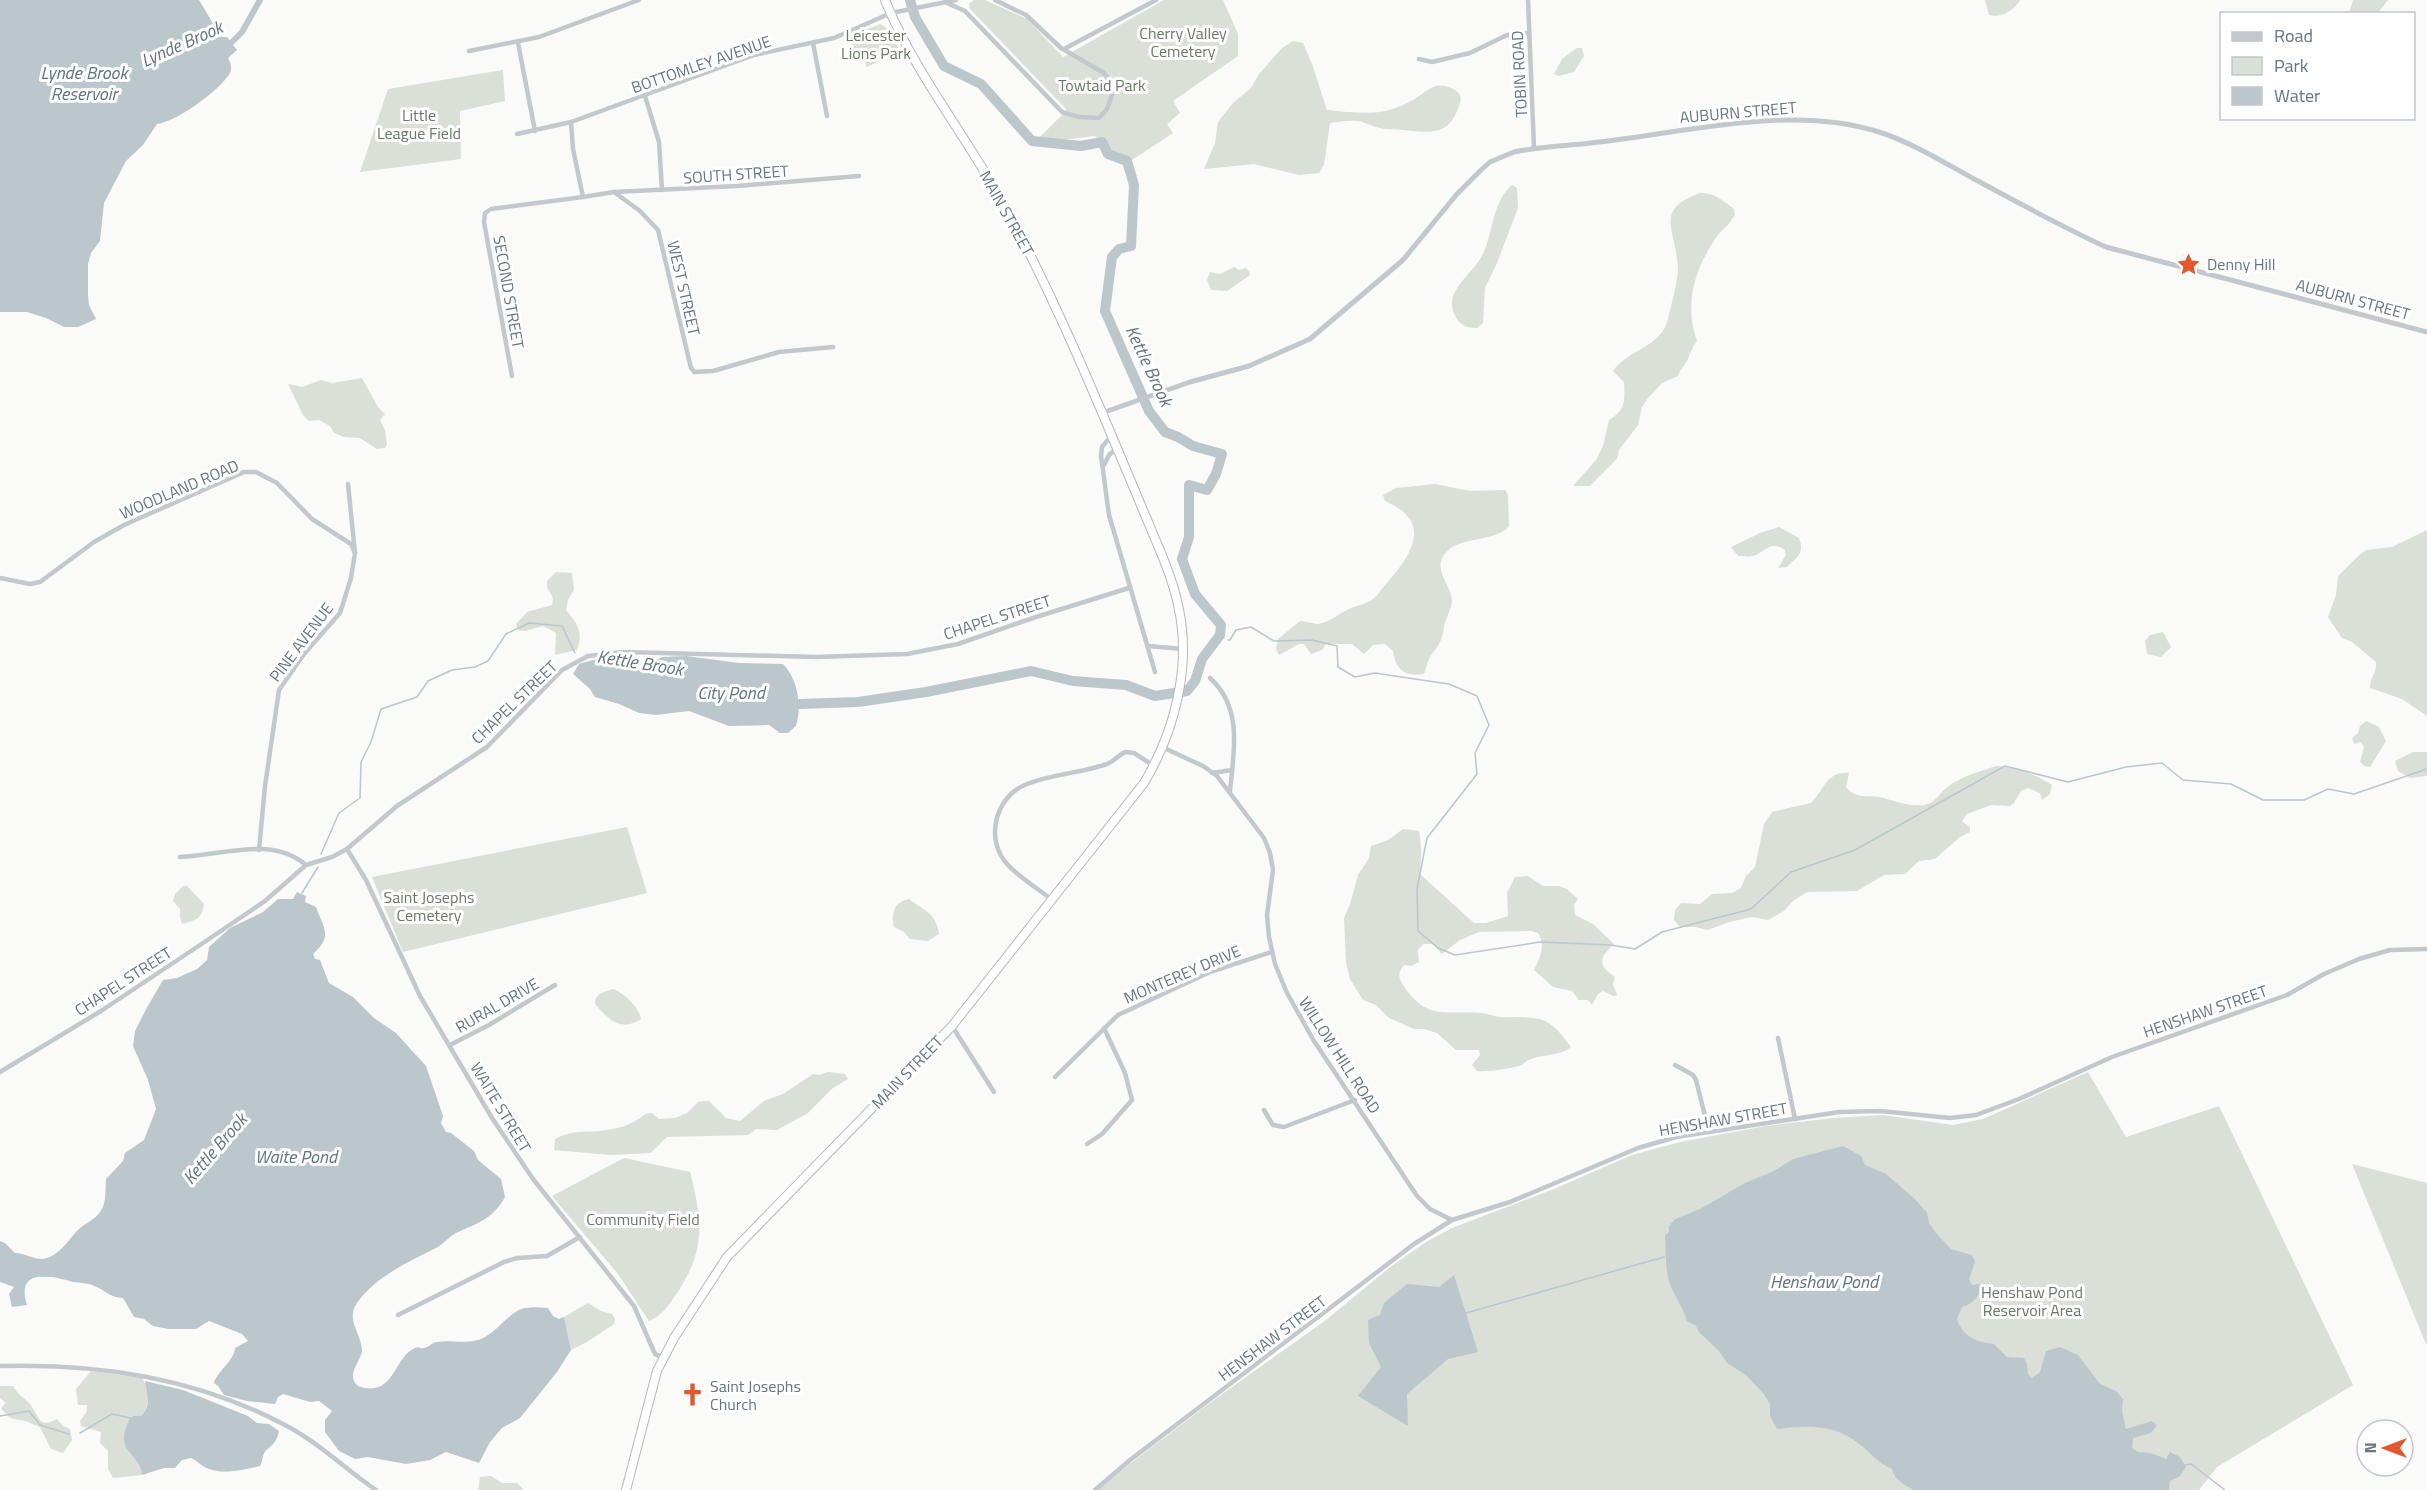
<svg xmlns="http://www.w3.org/2000/svg" width="2427" height="1490" font-family="'Titillium Web',sans-serif">
	<style>
		.green { fill: #dadfd7 }
		.water { fill: #bbc7cb }
		.lines { fill: none; stroke-linecap: round; stroke-linejoin: round }
		.stream { stroke: #bbc7cb; stroke-width: 1.5 }
		.canal { stroke: #bbc7cb; stroke-width: 6 }
		.river { stroke: #bbc7cb; stroke-width: 10 }
		.trunk-casing { stroke: #b4b9bd; stroke-width: 10 }
		.minor { stroke: #c3c8cc; stroke-width: 4.5 }
		.tertiary { stroke: #c3c8cc; stroke-width: 5 }
		.trunk { stroke: #fff; stroke-width: 8 }
		.labels { text-anchor: middle; stroke-width: 6; stroke-linejoin: round; paint-order: stroke }
		.park-label { font-size: 16px; fill: #687a64; stroke: #fff }
		.street-label { font-size: 16px; fill: #657683; stroke: #fff }
		.poi-label { font-size: 16px; fill: #657683; stroke: #fff; text-anchor: start }
		.water-label { font-size: 18px; font-style: italic; fill: #60757c; stroke: #fff }
	</style>
	<rect width="100%" height="100%" fill="#fafaf8"/>
	<g class="green">
		<polygon points="974,0 985,0 1027,19 1063,57 1164,0 1223,0 1238,34 1238,56 1173,101 1180,113 1167,124 1173,133 1132,160 1113,151 1095,136 1055,141 1038,139 1067,110 970,9 969,4"/>
		<path d="M1985,0H2020C2014,11 2001,18 1989,15Z"/>
		<polygon points="2353,0 2388,0 2378,13 2349,13"/>
		<polygon points="880,24 887,28 900,51 867,67 862,57 858,58 849,37"/>
		<path d="M1293,41L1303,43L1312,64L1327,110C1361,113 1385,118 1416,98C1428,91 1433,82 1448,87C1456,89 1463,94 1460,103C1450,136 1433,133 1403,130C1395,129 1387,130 1380,128C1373,127 1365,122 1358,121C1349,120 1339,122 1330,123L1324,165L1319,173L1299,175L1254,164L1204,169L1215,143L1218,122L1233,103L1251,88L1259,74L1282,48Z"/>
		<polygon points="1577,48 1582,48 1584,56 1574,72 1559,76 1554,74 1562,59"/>
		<polygon points="503,70 505,101 460,111 461,159 360,172 388,89"/>
		<path d="M1512,185L1517,188L1518,208L1497,263L1485,288L1483,323L1477,328C1469,328 1461,326 1457,319C1439,292 1474,275 1484,252C1493,231 1493,201 1512,185Z"/>
		<path d="M1700,193C1714,192 1723,201 1734,209L1735,214C1731,224 1721,230 1715,239C1694,271 1684,305 1697,341C1692,347 1691,352 1688,359C1685,365 1680,369 1678,376L1662,383L1648,398L1642,407L1638,425L1619,450L1617,459L1590,486H1573L1596,460L1603,446L1609,420C1626,410 1625,400 1624,382L1613,371C1628,349 1661,348 1668,319C1671,305 1678,281 1678,268C1676,229 1653,210 1700,193Z"/>
		<polygon points="1234,267 1239,270 1246,268 1250,273 1249,276 1227,291 1211,290 1207,280 1210,272 1220,274"/>
		<polygon points="362,378 378,407 385,414 380,420 385,430 387,445 385,448 377,449 360,438 344,437 334,433 330,426 319,420 309,421 303,415 288,384 302,387 321,380 332,383"/>
		<path d="M1435,484L1470,491L1505,490L1508,495L1509,526C1500,540 1467,537 1451,548C1426,567 1454,586 1452,602C1451,608 1448,614 1446,620C1443,627 1444,634 1440,642C1438,647 1433,652 1430,657C1427,662 1426,669 1424,674C1405,677 1396,670 1393,651L1385,644L1373,645L1364,654L1352,644H1326L1322,650L1311,654L1304,644H1299L1279,655L1276,649L1278,639L1300,621C1306,621 1313,624 1318,624C1328,623 1338,614 1347,610C1354,606 1362,605 1368,602C1375,600 1382,588 1387,583C1414,552 1432,521 1385,501L1383,495L1396,488Z"/>
		<path d="M1779,527L1799,538C1805,554 1797,557 1787,567L1778,568L1786,555L1785,550C1770,540 1766,552 1753,556C1749,557 1744,556 1738,556L1731,547L1760,533Z"/>
		<path d="M2427,530V716L2402,699L2370,688C2370,677 2377,673 2376,662L2352,642L2342,638L2328,617L2336,595L2338,576L2356,558L2366,550L2392,547Z"/>
		<path d="M556,572L572,573L574,590L568,600L566,610C577,623 584,633 577,650L555,655L556,633L543,626L525,631L518,630L516,624L527,612L552,605L553,598L547,587V581Z"/>
		<polygon points="2163,632 2171,647 2161,657 2147,654 2145,641 2150,635"/>
		<polygon points="2366,721 2379,727 2386,741 2370,767 2364,766 2360,762 2364,747 2361,742 2354,744 2352,738 2358,733 2360,726"/>
		<polygon points="2413,752 2427,752 2427,776 2410,778 2398,771 2395,761"/>
		<path d="M1996,766C2018,768 2033,773 2052,785L2050,794L2042,800L2040,793L2028,788L2021,791L2014,803L2010,806L1991,805L1967,814L1962,821L1970,827V832L1960,837L1935,859L1919,861L1905,874L1884,875L1857,891L1807,892L1793,901L1784,911L1768,920L1752,917L1729,922L1708,930L1695,927H1680L1674,920L1675,910L1681,903L1700,904L1712,894L1732,893L1741,888L1746,876L1755,867L1764,824L1772,812L1811,803C1824,791 1826,771 1849,773L1846,787C1856,799 1865,795 1879,797C1893,800 1908,807 1924,805C1934,804 1938,795 1945,789C1959,777 1978,772 1996,766Z"/>
		<polygon points="627,827 647,893 403,952 372,877"/>
		<path d="M1403,829L1419,831C1422,845 1421,860 1420,874L1474,923H1486L1508,916L1507,893L1515,877L1528,876L1543,886H1559L1567,889L1578,899L1574,905L1575,915L1593,924L1614,944C1599,958 1597,965 1615,977L1613,984L1617,995L1614,996L1603,991L1598,994L1592,1005L1588,1000H1579L1572,991L1553,987L1534,970C1540,958 1546,945 1538,933L1532,931L1479,932L1460,940L1442,954L1433,944H1423L1418,950L1419,962L1411,966L1404,965C1398,972 1398,977 1403,985C1427,1021 1443,1010 1481,1013C1487,1013 1493,1016 1499,1017C1514,1018 1531,1015 1545,1021C1556,1026 1564,1038 1571,1047C1560,1056 1544,1054 1531,1059C1526,1060 1523,1065 1519,1066C1508,1069 1488,1072 1477,1071L1472,1065L1480,1055L1479,1050H1456L1437,1033L1424,1029H1414L1389,1018L1376,1005L1363,1000L1350,979L1346,963L1344,918L1350,904L1358,875L1369,858L1371,846L1388,840Z"/>
		<path d="M183,886H187L204,904C202,919 196,920 182,924L180,917V909L173,901L175,894Z"/>
		<path d="M909,899C924,911 936,912 939,934L928,941L910,939L904,932L894,927C891,913 894,902 909,899Z"/>
		<path d="M613,989C624,993 639,1007 641,1019C621,1032 609,1020 595,1004C595,993 604,992 613,989Z"/>
		<path d="M828,1072L845,1074L848,1079L833,1088L808,1113L777,1130L756,1129L748,1135L667,1137L651,1153L610,1155L554,1150L555,1139C575,1128 591,1134 612,1129C619,1128 629,1125 635,1121C641,1118 644,1113 652,1113L659,1119L675,1118L687,1113L698,1102L704,1101H709L726,1118L740,1121L764,1101L783,1094L813,1074L819,1075Z"/>
		<polygon points="2088,1072 2126,1137 2219,1106 2353,1385 2217,1467 2199,1490 1098,1490 1115,1475 1207,1405 1326,1320 1389,1268 1426,1242 1452,1228 1554,1189 1632,1155 1680,1142 1766,1126 1833,1118 1883,1115 1953,1125 1983,1119"/>
		<path d="M624,1158L690,1172C703,1222 706,1251 675,1296C667,1308 662,1315 649,1321L618,1274L552,1196Z"/>
		<polygon points="2352,1164 2427,1183 2427,1345 2426,1344"/>
		<polygon points="588,1303 601,1311 612,1314 615,1319 614,1324 587,1342 571,1350 564,1317"/>
		<path d="M91,1371L142,1378C150,1390 151,1405 141,1416H133L128,1452C135,1459 142,1465 142,1475L113,1478L108,1469V1451L100,1443L101,1432L81,1426L80,1421L87,1411V1405H78L76,1389Z"/>
		<path d="M0,1386H13C18,1395 23,1397 29,1403C40,1415 37,1430 57,1419L63,1426L70,1429L72,1440L63,1453L51,1449L40,1427C35,1426 30,1422 25,1421C12,1418 11,1421 1,1408L6,1403L0,1398Z"/>
		<polygon points="491,1476 502,1483 517,1483 524,1490 478,1490 480,1477"/>
	</g>
	<g class="water">
		<path d="M0,0H199L220,35L222,37H227L237,50L228,58C231,63 233,70 228,76C216,93 177,121 157,124L143,145L126,161L104,203L100,241L91,253L88,264V295L89,305L96,319L78,327H64L46,318L27,312H0Z"/>
		<path d="M686,656L739,663L783,664C798,679 802,706 796,726L788,733H780L769,725L729,726L689,711L656,715L639,713L619,704L595,697L590,689L573,674L579,664C595,659 612,656 629,658L636,667L642,668L662,657Z"/>
		<path d="M297,892L306,896L305,902L316,907C324,929 333,936 313,954L315,959L320,960L329,983L353,997L374,1018L396,1033L426,1066L443,1116L441,1123L446,1132L451,1133L474,1151L478,1160L501,1179L505,1197C493,1219 478,1223 456,1233C449,1237 444,1243 438,1247C410,1261 376,1276 357,1303C345,1320 362,1334 362,1351C361,1361 346,1374 357,1385C359,1387 362,1387 365,1388C395,1393 394,1357 415,1348C420,1346 419,1349 424,1348C429,1347 432,1343 436,1342C454,1339 468,1346 485,1337C497,1330 506,1318 517,1311C525,1306 539,1307 548,1308L553,1316L559,1319L564,1317L571,1350L557,1372L520,1418L502,1428L490,1442L479,1463L446,1452L430,1460L406,1464L368,1457L355,1459L339,1451L325,1432V1420L332,1411L319,1401L310,1402L283,1394L278,1397L275,1404L247,1401L224,1395L218,1386L214,1383C218,1370 234,1361 235,1348L248,1341L242,1334L209,1321L196,1329H168L153,1326L144,1319L134,1317L123,1298C110,1298 104,1289 92,1285C87,1283 79,1283 73,1282C52,1276 15,1267 27,1305L12,1307L9,1294L14,1287L0,1282V1241L5,1243L15,1253C25,1253 32,1259 42,1259C59,1257 67,1241 78,1230C85,1223 95,1220 100,1212C107,1203 105,1190 106,1179L123,1161L125,1153L144,1140L156,1109L148,1080L133,1046L135,1031L145,1011L163,980L177,978L197,969L207,960L209,947L230,928L263,912L278,899H293Z"/>
		<path d="M1843,1146L1861,1156L1865,1165L1886,1174L1916,1200L1927,1213L1929,1223L1935,1232L1951,1249L1972,1255L1975,1262L1969,1279L1972,1285L1981,1284C1981,1296 1973,1304 1962,1307L1957,1319C1963,1338 1978,1342 1994,1344L2007,1357L2024,1358L2027,1364L2028,1374L2032,1378L2040,1372L2046,1351L2060,1347L2078,1355L2100,1384L2116,1391L2123,1399L2122,1412L2126,1429L2152,1421L2157,1425L2151,1433L2133,1438L2132,1448L2138,1452L2151,1453L2166,1459L2170,1452L2180,1457L2186,1467L2180,1476L2170,1481L2169,1490H1914C1905,1486 1894,1479 1892,1469C1879,1463 1872,1455 1862,1446C1836,1424 1809,1425 1777,1429L1770,1416V1404L1763,1393L1746,1375L1727,1363L1719,1351L1699,1332L1696,1326L1687,1321C1683,1305 1671,1293 1668,1277C1665,1263 1666,1250 1665,1235L1669,1232V1226L1675,1219L1700,1209L1745,1183L1774,1171L1793,1159Z"/>
		<polygon points="1454,1275 1478,1352 1448,1359 1407,1394 1408,1426 1358,1396 1381,1367 1369,1343 1368,1320 1380,1315 1384,1303 1407,1284 1439,1287"/>
		<path d="M145,1381L183,1390L248,1416L257,1423L269,1424L279,1431C276,1448 266,1446 263,1456C262,1459 262,1463 260,1466C244,1470 218,1476 203,1466C198,1463 196,1460 191,1458L182,1460L175,1468H164L142,1475C141,1455 117,1454 126,1428C128,1423 128,1420 133,1416H141C152,1405 147,1395 145,1381Z"/>
	</g>
	<g class="lines">
		<g class="stream">
			<polyline points="1220,635 1224,638"/>
			<polyline points="1228,640 1230,640 1236,630 1251,627 1274,641 1312,640 1337,646 1338,667 1355,677 1375,673 1408,678 1449,684 1477,696 1489,725 1475,753 1477,774 1427,838 1417,889 1418,931 1438,948 1455,955 1540,942 1611,945 1635,949 1662,932 1751,909 1791,872 1855,850 2005,766 2068,782 2126,767 2162,763 2183,780 2231,784 2263,800 2304,800 2328,789 2354,794 2427,769"/>
			<polyline points="321,854 339,813 360,798 361,762 371,742 381,709 417,697 428,681 452,670 475,667 488,661 506,634 529,623 562,626 575,653"/>
			<polyline points="302,893 318,867"/>
			<polyline points="40,1276 50,1276"/>
			<polyline points="1466,1313 1664,1257"/>
			<polyline points="0,1416 29,1411 40,1425 69,1434"/>
			<polyline points="80,1433 112,1414 131,1418"/>
			<polyline points="2185,1465 2191,1464 2225,1490"/>
		</g>
		<polyline class="canal" points="232,42 242,32 260,0"/>
		<polyline class="river" points="799,704 858,702 926,692 1031,671 1073,681 1126,685 1155,696 1187,691 1195,681 1202,659 1220,635 1221,625 1195,594 1182,559 1189,537 1189,485 1207,490 1216,474 1222,454 1193,446 1178,437 1165,432 1149,411 1105,311 1112,257 1119,249 1131,246 1134,185 1127,161 1108,154 1102,142 1081,146 1032,141 981,84 944,66 915,17 910,0"/>
		<defs>
			<path id="trunk" d="M626,1490L657,1371L674,1338L727,1257L952,1026L1144,783C1175,731 1192,665 1178,605C1174,585 1167,567 1159,548C1111,435 1066,320 1008,212C970,141 915,74 885,0"/>
		</defs>
		<use href="#trunk" class="trunk-casing"/>
		<g class="minor">
			<polyline points="1528,0 1534,148"/>
			<polyline points="947,3 965,11 1062,112 1079,117 1099,118 1107,109 1113,92 1111,82 1104,73 1061,48 1026,15 995,0"/>
			<polyline points="518,43 535,131"/>
			<polyline points="813,43 827,116"/>
			<polyline points="1064,49 1156,0"/>
			<polyline points="469,51 539,37 639,0"/>
			<polyline points="1419,59 1432,62 1470,53 1507,35 1529,33"/>
			<polyline points="645,96 659,142 662,190"/>
			<polyline points="571,122 573,149 583,197 614,192 640,211 658,230 691,368 694,372 713,371 779,352 833,347"/>
			<polyline points="517,134 571,122 754,55 834,38 891,13 956,0"/>
			<polyline points="614,192 737,186 859,176"/>
			<polyline points="512,376 484,222 485,213 491,209 583,197"/>
			<polyline points="1111,436 1102,447 1101,456 1109,515 1155,672"/>
			<polyline points="1104,465 1109,455 1116,449"/>
			<polyline points="0,578 30,584 40,582 94,542 124,525 244,472 256,472 277,483 312,519 351,544 355,553"/>
			<polyline points="1148,646 1183,649"/>
			<path d="M1210,678C1243,708 1234,751 1230,791"/>
			<polyline points="1162,747 1203,766 1217,776 1264,838 1270,853 1273,870 1267,915 1269,937 1275,964 1287,993 1314,1041 1417,1196 1430,1209 1452,1220"/>
			<polyline points="1212,773 1232,770"/>
			<polyline points="347,849 366,880 420,996 492,1118 533,1179 634,1306 655,1354 663,1358"/>
			<polyline points="259,850 265,786 279,690 304,654 340,613 351,578 355,553 348,484"/>
			<path d="M180,857C221,856 270,835 306,865"/>
			<path d="M1051,899C1037,888 1020,878 1008,865C984,840 995,796 1027,784C1052,774 1081,773 1107,764C1115,761 1119,754 1126,752L1134,753L1154,766"/>
			<polyline points="952,1026 994,1092"/>
			<polyline points="1778,1038 1795,1119"/>
			<polyline points="450,1045 489,1025 555,985"/>
			<polyline points="1675,1065 1693,1075 1696,1080 1709,1132"/>
			<polyline points="0,1072 101,1011 209,939 265,901 306,865 332,857 347,849 397,806 487,747 562,670 588,656 624,652 816,657 907,654 958,644 1036,617 1129,588"/>
			<polyline points="1055,1077 1118,1015 1210,972 1272,952"/>
			<polyline points="1264,1110 1273,1125 1284,1127 1355,1100"/>
			<polyline points="1087,1144 1102,1134 1132,1100 1125,1073 1104,1028"/>
			<polyline points="398,1315 504,1262 517,1258 547,1256 580,1237"/>
			<path d="M0,1366C98,1363 196,1378 283,1424C317,1441 345,1469 376,1490"/>
			<polyline points="1095,1490 1130,1460 1414,1244 1452,1220 1510,1202 1638,1148 1676,1137 1839,1112 1880,1111 1950,1118 1976,1115 2019,1099 2112,1057 2287,995 2324,974 2359,959 2390,950 2427,949"/>
		</g>
		<path class="tertiary" d="M1102,413L1190,382L1249,366L1310,339L1403,260L1457,194L1481,170L1490,162L1514,152C1542,146 1571,146 1599,142C1687,132 1793,104 1879,132C1913,143 1945,163 1976,180C2019,203 2062,227 2106,247L2427,332"/>
		<use href="#trunk" class="trunk"/>
	</g>
	<defs>
		<symbol id="sight-bare" viewBox="-9 -9 18 18"><path d="M0-6L1.8-2.2L6-1.7L2.9 1.2L3.7 5.4L0 3.3L-3.7 5.4L-2.9 1.2L-6-1.7L-1.8-2.2Z" fill="#e4572e" stroke="#fff" stroke-width="2.5" paint-order="stroke"/></symbol>
		<symbol id="church-bare" viewBox="-9 -9 18 18"><path d="M-1.2-6h2.4v3.5h3.3v2.4h-3.3V6h-2.4V-.1h-3.3v-2.4h3.3Z" fill="#e4572e" stroke="#fff" stroke-width="2.5" paint-order="stroke"/></symbol>
	</defs>
	<g fill-rule="evenodd">
		<use href="#sight-bare" x="2172" y="248" width="33" height="33"/>
		<use href="#church-bare" x="676" y="1378" width="33" height="33"/>
	</g>
	<g class="labels">
		<g class="park-label">
			<text x="1183" y="39">Cherry Valley<tspan x="1183" dy="18">Cemetery</tspan></text>
			<text x="876" y="41">Leicester<tspan x="876" dy="18">Lions Park</tspan></text>
			<text x="1102" y="91">Towtaid Park</text>
			<text x="419" y="121">Little<tspan x="419" dy="18">League Field</tspan></text>
			<text x="429" y="903">Saint Josephs<tspan x="429" dy="18">Cemetery</tspan></text>
			<text x="643" y="1225">Community Field</text>
			<text x="2032" y="1298">Henshaw Pond<tspan x="2032" dy="18">Reservoir Area</tspan></text>
		</g>
		<g class="street-label">
			<text transform="translate(701 64) rotate(-19)" y="6">BOTTOMLEY AVENUE</text>
			<text transform="translate(1519 74) rotate(-93)" y="6">TOBIN ROAD</text>
			<text transform="translate(1738 112) rotate(-5)" y="6">AUBURN STREET</text>
			<text transform="translate(736 174) rotate(-4)" y="6">SOUTH STREET</text>
			<text transform="translate(1007 213) rotate(61)" y="6">MAIN STREET</text>
			<text transform="translate(684 288) rotate(77)" y="6">WEST STREET</text>
			<text transform="translate(509 292) rotate(80)" y="6">SECOND STREET</text>
			<text transform="translate(2353 299) rotate(15)" y="6">AUBURN STREET</text>
			<text transform="translate(179 489) rotate(-23)" y="6">WOODLAND ROAD</text>
			<text transform="translate(997 617) rotate(-18)" y="6">CHAPEL STREET</text>
			<text transform="translate(301 642) rotate(-53)" y="6">PINE AVENUE</text>
			<text transform="translate(514 702) rotate(-44)" y="6">CHAPEL STREET</text>
			<text transform="translate(1182 974) rotate(-23)" y="6">MONTEREY DRIVE</text>
			<text transform="translate(123 981) rotate(-33)" y="6">CHAPEL STREET</text>
			<text transform="translate(497 1005) rotate(-30)" y="6">RURAL DRIVE</text>
			<text transform="translate(2205 1011) rotate(-19)" y="6">HENSHAW STREET</text>
			<text transform="translate(1340 1055) rotate(57)" y="6">WILLOW HILL ROAD</text>
			<text transform="translate(907 1072) rotate(-46)" y="6">MAIN STREET</text>
			<text transform="translate(501 1107) rotate(59)" y="6">WAITE STREET</text>
			<text transform="translate(1723 1119) rotate(-10)" y="6">HENSHAW STREET</text>
			<text transform="translate(1272 1338) rotate(-37)" y="6">HENSHAW STREET</text>
		</g>
		<g class="poi-label">
			<text x="2207" y="270">Denny Hill</text>
			<text x="710" y="1392">Saint Josephs<tspan x="710" dy="18">Church</tspan></text>
		</g>
		<g class="water-label">
			<text transform="translate(182 44) rotate(-24)" y="6">Lynde Brook</text>
			<text x="84" y="79">Lynde Brook<tspan x="84" dy="21">Reservoir</tspan></text>
			<text transform="translate(1149 366) rotate(65)" y="6">Kettle Brook</text>
			<text transform="translate(640 663) rotate(9)" y="6">Kettle Brook</text>
			<text x="731" y="699">City Pond</text>
			<text transform="translate(215 1149) rotate(-49)" y="6">Kettle Brook</text>
			<text x="296" y="1163">Waite Pond</text>
			<text x="1824" y="1288">Henshaw Pond</text>
		</g>
	</g>
	<rect x="2220" y="12" width="195" height="108" fill="#ffffff" stroke="#c1c8cd" stroke-width="1.5"/>
	<rect x="2232" y="32" width="30" height="9" fill="#c3c8cc" stroke="#c1c8cd" stroke-width="1.5"/>
	<text x="2274" y="42" font-size="18" fill="#657683">Road</text>
	<rect x="2232" y="57" width="30" height="18" fill="#dadfd7" stroke="#c1c8cd" stroke-width="1.5"/>
	<text x="2274" y="72" font-size="18" fill="#657683">Park</text>
	<rect x="2232" y="87" width="30" height="18" fill="#bbc7cb" stroke="#c1c8cd" stroke-width="1.5"/>
	<text x="2274" y="102" font-size="18" fill="#657683">Water</text>
	<g transform="translate(2385 1448) rotate(270)"><circle r="28" fill="#ffffff" stroke="#c1c8cd" stroke-width="1.5"/>
	<path d="M0-4.5L10 22L0 15L-10 22Z" fill="#e4572e"/>
	<text y="-9" font-size="16" font-weight="bold" text-anchor="middle" fill="#657683">N</text>
	</g>
</svg>
